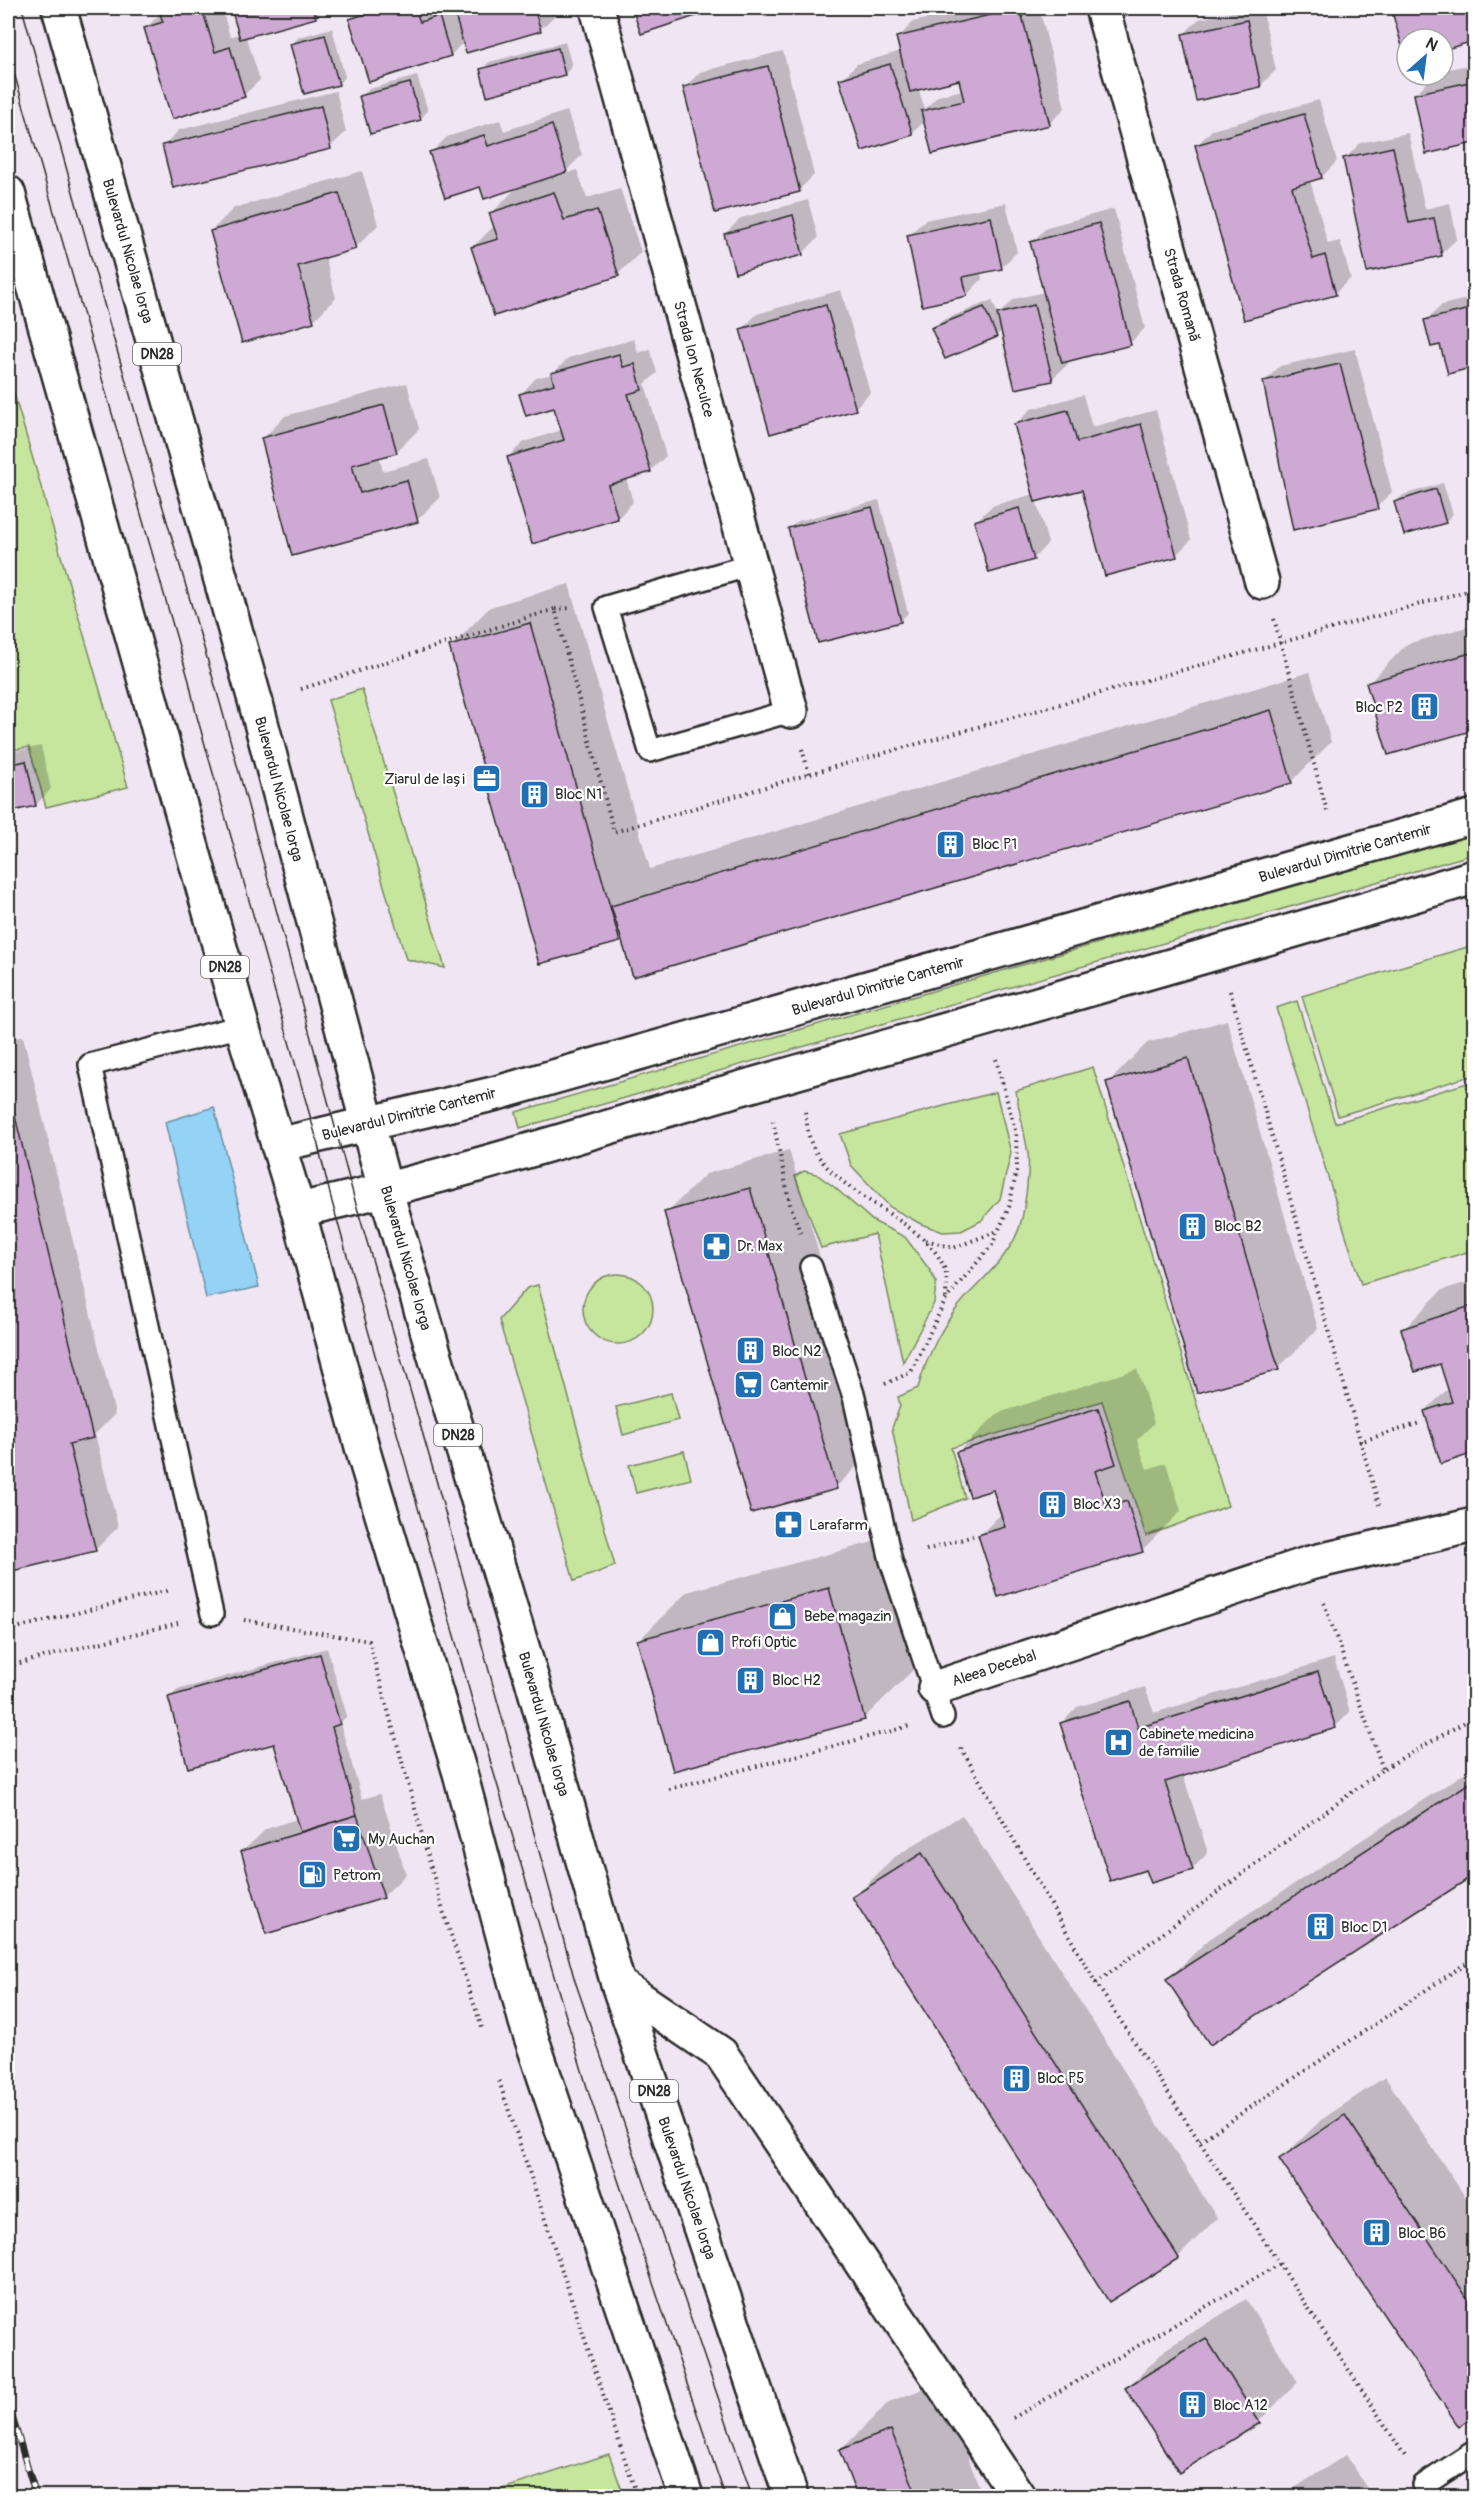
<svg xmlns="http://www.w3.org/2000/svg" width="1482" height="2504" font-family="Pangolin,sans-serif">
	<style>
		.green { fill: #c6e69e; stroke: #788864; stroke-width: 1.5 }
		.water { fill: #94d3f6; stroke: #6a90a5; stroke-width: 1.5 }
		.shadow { fill: #0003; fill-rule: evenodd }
		.building { fill: #cda9d3; stroke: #2b2b2b; stroke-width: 1.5 }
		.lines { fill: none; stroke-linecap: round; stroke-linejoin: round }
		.service-casing { stroke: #2b2b2b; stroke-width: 26 }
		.minor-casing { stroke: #2b2b2b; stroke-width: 38 }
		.secondary-casing { stroke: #2b2b2b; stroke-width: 38 }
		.primary-casing { stroke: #2b2b2b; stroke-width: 38 }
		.path { stroke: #2b2b2b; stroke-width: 4; stroke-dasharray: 1.5 4.5; stroke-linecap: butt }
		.service { stroke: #fff; stroke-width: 21 }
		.minor { stroke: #fff; stroke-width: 33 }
		.secondary { stroke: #fff; stroke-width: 33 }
		.primary { stroke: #fff; stroke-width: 33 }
		.tram { stroke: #2b2b2b; stroke-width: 1.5 }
		.rail-casing { stroke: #2b2b2b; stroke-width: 7 }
		.rail { stroke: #fff; stroke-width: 4.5; stroke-dasharray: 14; stroke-linecap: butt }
		.labels { text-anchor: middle; stroke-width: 4.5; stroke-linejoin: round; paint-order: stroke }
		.shield { fill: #fff; stroke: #6b6b6b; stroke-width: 1.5 }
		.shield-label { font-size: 14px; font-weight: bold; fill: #2b2b2b }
		.street-label { font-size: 15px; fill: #2b2b2b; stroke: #fff }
		.poi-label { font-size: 15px; fill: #2b2b2b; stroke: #fff; text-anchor: start }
	</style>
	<rect width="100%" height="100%" fill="#f0e5f2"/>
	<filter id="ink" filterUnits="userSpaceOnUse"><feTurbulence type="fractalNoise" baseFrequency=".0167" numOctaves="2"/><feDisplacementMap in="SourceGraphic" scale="12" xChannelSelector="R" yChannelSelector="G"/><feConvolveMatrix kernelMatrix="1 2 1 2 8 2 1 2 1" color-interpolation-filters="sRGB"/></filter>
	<g filter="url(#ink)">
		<g class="green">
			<polygon points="8,373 128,787 46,807 29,747 8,751"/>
			<polygon points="362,689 445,968 406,959 328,700"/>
			<polygon points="1474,834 1474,854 520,1128 516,1112"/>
			<polygon points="1474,945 1474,1075 1338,1116 1302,996"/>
			<polygon points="1297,1001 1335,1123 1474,1081 1474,1250 1361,1284 1276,1008"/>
			<path d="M1093,1067L1228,1506L1146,1536L1102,1401L951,1448L965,1498L911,1520L892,1428L900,1406L898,1397L918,1388C927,1355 944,1321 967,1296C987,1275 1014,1251 1021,1222C1025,1208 1030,1168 1028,1154C1025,1133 1019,1113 1016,1091Z"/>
			<polygon points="996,1092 1011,1153 1000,1199 981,1221 961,1231 943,1232 921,1224 890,1207 851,1165 840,1134"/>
			<polygon points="804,1171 816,1174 833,1186 873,1221 905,1237 929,1269 936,1282 934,1303 903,1362 875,1234 821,1248 795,1176"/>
			<circle cx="618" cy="1309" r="35"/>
			<polygon points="538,1285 615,1566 574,1581 499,1320 527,1288"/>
			<polygon points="671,1393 678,1420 623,1435 616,1407"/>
			<polygon points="684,1451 691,1479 636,1493 629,1465"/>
			<polygon points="609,2454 624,2496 481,2496"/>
		</g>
		<polygon class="water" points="214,1107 259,1287 206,1298 165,1122"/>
		<g class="shadow">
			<polygon points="160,8 222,8 230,37 240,34 233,8 324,8 315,16 246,36 260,80 244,95 146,28 162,12"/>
			<polygon points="362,8 554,8 556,14 540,30 464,41 451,55 350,20"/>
			<polygon points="633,8 715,8 641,32"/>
			<path d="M972,8H1039L1065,108L1049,124L925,121L912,133L841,80L857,64L901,51L898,38L913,22ZM960,78L963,90L938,96L925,109L918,88Z"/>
			<polygon points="1253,8 1262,8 1276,70 1260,86 1183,35 1199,19"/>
			<polygon points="1393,8 1474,8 1474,39 1443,48 1443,39 1407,39 1407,57"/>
			<polygon points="332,28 345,77 338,84 292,44 299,37"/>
			<polygon points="565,42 572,66 565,74 482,70 489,62"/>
			<polygon points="783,51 814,175 799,190 684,88 700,72"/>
			<polygon points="1474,64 1474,142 1428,152 1415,94 1435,75 1443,75 1443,70"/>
			<polygon points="417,76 428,111 420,119 361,97 369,89"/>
			<polygon points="336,91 346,132 330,147 164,146 179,130"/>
			<polygon points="1319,100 1337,161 1322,177 1310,180 1328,244 1340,241 1351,278 1335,293 1196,146 1212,130"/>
			<polygon points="567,111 582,155 562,175 577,170 587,198 620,188 641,252 618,274 473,247 495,225 491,214 518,186 481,185 431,153 447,137 500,120 504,131"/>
			<polygon points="1408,133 1425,209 1450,203 1457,239 1441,254 1368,270 1345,159 1360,143"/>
			<polygon points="362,171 378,225 355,248 325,257 336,298 314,320 211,231 234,208"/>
			<polygon points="808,200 818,238 803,253 736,271 725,234 741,218"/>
			<polygon points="1006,203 1017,252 1001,268 981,272 982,279 967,295 909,235 925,220"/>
			<polygon points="1114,209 1145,328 1130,343 1067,360 1068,364 1052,379 1002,330 996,336 933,329 941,321 992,300 998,315 1014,299 1045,292 1032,242 1047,227"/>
			<polygon points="841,290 870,393 855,408 742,329 757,314"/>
			<polygon points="1474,297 1474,366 1449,372 1442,343 1426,320 1442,305"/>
			<polygon points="634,339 638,353 650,349 657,373 645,384 666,456 650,471 626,478 633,502 618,518 533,542 508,457 524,442 562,430 555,406 521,394 536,378 553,374 568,358"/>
			<polygon points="1355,349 1392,492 1377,507 1264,382 1280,366"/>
			<polygon points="407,383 419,429 396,452 379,456 383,471 429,459 440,498 417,520 293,554 263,439 285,416"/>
			<polygon points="1083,395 1092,427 1156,410 1191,540 1176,555 1083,488 1036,500 1048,543 1033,559 976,521 992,506 1034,494 1015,425 1031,409"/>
			<polygon points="1443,483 1453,514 1445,522 1396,502 1403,495"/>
			<polygon points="879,500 908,613 900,621 790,528 798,521"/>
			<polygon points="569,584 650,869 1310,672 1331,742 1292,781 634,975 622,938 619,941 451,647 490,607"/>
			<polygon points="1474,625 1474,728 1389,754 1368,684 1407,644"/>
			<polygon points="41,746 51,789 36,805 8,811 8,753"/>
			<polygon points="1227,1020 1318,1329 1278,1368 1108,1083 1147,1043"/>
			<polygon points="8,1022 12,1039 23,1036 115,1414 95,1434 118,1527 95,1550 8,1571"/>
			<polygon points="789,1150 875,1448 836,1487 666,1213 706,1174"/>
			<polygon points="1474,1280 1474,1451 1442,1462 1425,1411 1449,1388 1441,1362 1403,1330 1442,1290"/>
			<polygon points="1137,1369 1154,1423 1137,1440 1147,1469 1166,1463 1181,1511 1142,1550 980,1535 1002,1513 994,1488 958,1452 998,1413"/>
			<polygon points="877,1541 913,1670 864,1718 639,1640 687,1592"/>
			<polygon points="327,1648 347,1716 340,1723 362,1799 380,1794 406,1874 383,1897 243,1851 266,1829 297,1819 275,1742 170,1698 177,1690"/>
			<polygon points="1334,1658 1350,1712 1335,1727 1183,1775 1208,1853 1192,1869 1062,1723 1077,1707 1145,1687 1154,1713"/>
			<polygon points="1474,1767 1474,1873 1210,2043 1168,1979 1208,1940"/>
			<polygon points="962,1815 1217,2218 1178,2257 854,1898 893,1858"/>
			<polygon points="1385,2077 1474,2210 1474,2414 1459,2425 1281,2159 1321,2120"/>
			<polygon points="1246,2299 1298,2382 1259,2421 1127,2388 1166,2349"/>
			<polygon points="939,2383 979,2486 969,2496 859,2496 841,2450 889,2402"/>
			<polygon points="1346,2455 1373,2496 1281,2496 1282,2496"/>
		</g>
		<g class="building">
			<polygon points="158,8 202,8 215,52 230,47 245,97 172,119 144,28 163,22"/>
			<polygon points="231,8 313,8 316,18 240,39"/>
			<polygon points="386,8 415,8 420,22 439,16 451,56 369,82 349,19"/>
			<polygon points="453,8 534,8 541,31 466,53"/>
			<polygon points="632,8 720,8 641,34"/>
			<polygon points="1020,8 1050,125 932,154 921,111 964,101 959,80 910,92 896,37"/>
			<polygon points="1391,8 1474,8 1474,41 1443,50 1443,39 1407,39 1406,60"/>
			<polygon points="1247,20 1261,87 1196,101 1182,34"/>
			<polygon points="325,35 339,85 304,94 290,44"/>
			<polygon points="558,48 565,75 487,96 480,69"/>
			<polygon points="890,64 913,135 862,151 839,79"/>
			<polygon points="768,66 800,192 715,213 683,87"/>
			<polygon points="1474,81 1474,143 1426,154 1414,94"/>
			<polygon points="410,83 421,120 370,134 359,96"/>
			<polygon points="321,106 331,149 173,188 162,145"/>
			<polygon points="1304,114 1322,178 1292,187 1313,259 1325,255 1336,295 1244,320 1195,145"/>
			<polygon points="552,125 567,172 484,199 480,187 445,198 429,152 484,135 488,146"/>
			<polygon points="1393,147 1409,223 1434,218 1442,256 1367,272 1343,158"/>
			<polygon points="554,192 564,220 597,210 619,276 494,316 471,247 498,239 489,213"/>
			<polygon points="339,193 356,249 298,266 314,322 242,343 210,231"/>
			<polygon points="793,215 803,255 735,273 724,234"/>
			<polygon points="991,217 1002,269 963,277 967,296 922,306 907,235"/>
			<polygon points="1099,223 1131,345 1062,363 1030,242"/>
			<polygon points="826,305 856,410 770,434 740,329"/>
			<polygon points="1034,305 1053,381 1015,389 997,314"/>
			<polygon points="984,307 997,337 945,359 931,328"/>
			<polygon points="1474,308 1474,367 1448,374 1440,345 1431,347 1424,320"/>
			<polygon points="619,354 623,367 635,364 642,390 628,394 651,472 608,485 618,519 532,544 507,457 564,440 554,408 526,416 519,394 554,384 551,373"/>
			<polygon points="1340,364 1378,509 1293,530 1263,381"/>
			<polygon points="384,405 397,453 352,465 360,493 407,480 418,522 292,556 261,438"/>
			<polygon points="1068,410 1077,442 1141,424 1177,557 1105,576 1082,490 1035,502 1014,424"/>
			<polygon points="1436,489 1446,523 1404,535 1394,502"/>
			<polygon points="872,507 901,622 818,643 788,528"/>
			<polygon points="1019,508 1034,560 989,573 974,521"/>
			<polygon points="530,623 620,942 539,964 449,646"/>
			<polygon points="1474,652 1474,730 1388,755 1366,683"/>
			<polygon points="1271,710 1292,783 633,977 611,906"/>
			<polygon points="26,761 36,806 8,812 8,765"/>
			<polygon points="1188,1058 1279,1370 1197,1393 1106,1082"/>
			<polygon points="8,1087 93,1438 69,1444 96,1551 8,1572"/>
			<polygon points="750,1188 837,1489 751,1513 664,1212"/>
			<polygon points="1474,1305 1474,1453 1441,1464 1424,1411 1452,1402 1440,1364 1415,1372 1401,1329"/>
			<polygon points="1098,1408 1116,1464 1095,1471 1107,1507 1127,1501 1143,1552 998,1597 978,1535 1005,1527 993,1490 970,1497 956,1452"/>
			<polygon points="829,1588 865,1720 673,1771 637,1640"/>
			<polygon points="320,1654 340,1724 332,1727 357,1815 300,1832 274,1744 188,1768 168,1697"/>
			<polygon points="1318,1672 1336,1728 1165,1782 1193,1870 1151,1883 1146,1870 1110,1881 1060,1723 1130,1701 1138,1728"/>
			<polygon points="1474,1780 1474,1875 1210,2045 1166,1979"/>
			<polygon points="357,1815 384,1898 266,1934 241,1851"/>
			<polygon points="922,1853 1179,2258 1109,2302 852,1897"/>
			<polygon points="1345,2115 1474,2308 1474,2416 1459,2427 1279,2159"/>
			<polygon points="1206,2338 1260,2423 1179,2473 1125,2388"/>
			<polygon points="891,2430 917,2496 857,2496 839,2450"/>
		</g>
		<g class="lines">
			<defs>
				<g id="service">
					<polyline points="751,565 606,607 650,751 791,711"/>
					<polyline points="811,1267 854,1397 891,1561 943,1717"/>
					<polyline points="212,1614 90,1065 242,1026"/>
					<polyline points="1424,2485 1474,2452"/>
				</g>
				<g id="minor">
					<polyline points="597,8 791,711"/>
					<polyline points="1102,8 1262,582"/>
					<polyline points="935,1688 1310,1563 1474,1525"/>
					<polyline points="618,1984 721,2054 1018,2496"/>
				</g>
				<g id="secondary">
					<polyline points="278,1145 497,1093 1474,816"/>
					<path d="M298,1210C456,1176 611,1125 766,1081C1002,1014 1239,948 1474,877"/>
				</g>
				<g id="primary">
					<polyline points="59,8 255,700 385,1189 532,1680 618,1984 791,2496"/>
					<polyline points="8,193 242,1026 298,1210 365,1458 460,1773 526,2022 686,2496"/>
				</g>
			</defs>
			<use href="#service" class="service-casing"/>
			<use href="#minor" class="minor-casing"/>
			<use href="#secondary" class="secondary-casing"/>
			<use href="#primary" class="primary-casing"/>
			<g class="path">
				<polyline points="555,609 572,608"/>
				<polyline points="1274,619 1328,815"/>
				<polyline points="301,689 555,609 614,832 809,774 1474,589"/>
				<polyline points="802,749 809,774"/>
				<polyline points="8,887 11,900 8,901"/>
				<polyline points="1230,991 1379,1505"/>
				<path d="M805,1112C807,1122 808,1138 813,1147C839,1199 928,1220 945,1270C948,1278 946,1290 946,1298"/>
				<polyline points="773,1121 790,1204 801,1235"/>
				<polyline points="926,1240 953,1248 998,1231"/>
				<polyline points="885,1384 911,1372 946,1299 992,1245 1009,1207 1017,1169 1016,1134 996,1059"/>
				<polyline points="1359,1442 1420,1423"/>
				<polyline points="926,1550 973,1536"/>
				<polyline points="1324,1603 1383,1769"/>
				<polyline points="244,1620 369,1641 443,1911 482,2028"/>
				<polyline points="8,1630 170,1590"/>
				<polyline points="8,1666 178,1623"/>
				<polyline points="961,1748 1096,1983 1405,2456"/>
				<polyline points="669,1789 910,1726"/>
				<polyline points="1096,1983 1383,1769 1474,1717"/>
				<polyline points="499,2081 637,2496"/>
				<polyline points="1200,2141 1474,1958"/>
				<polyline points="1013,2418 1280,2264"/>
			</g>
			<use href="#service" class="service"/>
			<use href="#minor" class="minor"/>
			<use href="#secondary" class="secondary"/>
			<use href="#primary" class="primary"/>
			<g class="tram">
				<polyline points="22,8 114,340 221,706 354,1197 435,1476 575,1981 752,2496"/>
				<polyline points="8,52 189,681 196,713 316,1137 332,1202 471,1696 589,2094 725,2496"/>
			</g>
			<defs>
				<polyline id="rail" points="8,2403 36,2496"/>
			</defs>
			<use href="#rail" class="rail-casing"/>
			<use href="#rail" class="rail"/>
		</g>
	</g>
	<defs>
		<symbol id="building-square" viewBox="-11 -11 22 22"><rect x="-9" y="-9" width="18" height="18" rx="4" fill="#1f6fb2" stroke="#fff"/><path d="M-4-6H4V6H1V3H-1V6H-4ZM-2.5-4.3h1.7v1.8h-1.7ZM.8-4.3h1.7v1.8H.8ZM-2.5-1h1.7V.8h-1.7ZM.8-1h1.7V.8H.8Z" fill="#fff"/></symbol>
		<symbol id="office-square" viewBox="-11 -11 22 22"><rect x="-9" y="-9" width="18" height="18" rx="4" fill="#1f6fb2" stroke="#fff"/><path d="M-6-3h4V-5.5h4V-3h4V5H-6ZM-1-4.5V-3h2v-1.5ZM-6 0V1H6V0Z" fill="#fff"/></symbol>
		<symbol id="pharmacy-square" viewBox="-11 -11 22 22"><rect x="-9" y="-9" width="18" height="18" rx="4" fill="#1f6fb2" stroke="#fff"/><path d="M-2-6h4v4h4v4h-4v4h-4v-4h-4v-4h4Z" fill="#fff"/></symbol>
		<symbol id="supermarket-square" viewBox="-11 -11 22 22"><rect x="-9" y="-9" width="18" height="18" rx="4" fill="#1f6fb2" stroke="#fff"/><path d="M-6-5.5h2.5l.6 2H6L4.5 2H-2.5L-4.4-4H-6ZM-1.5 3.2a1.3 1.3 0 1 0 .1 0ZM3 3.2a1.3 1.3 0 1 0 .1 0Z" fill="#fff"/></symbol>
		<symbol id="shop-square" viewBox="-11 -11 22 22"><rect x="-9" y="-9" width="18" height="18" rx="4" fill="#1f6fb2" stroke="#fff"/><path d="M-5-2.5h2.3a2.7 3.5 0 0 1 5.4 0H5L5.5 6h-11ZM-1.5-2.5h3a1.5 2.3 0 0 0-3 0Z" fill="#fff"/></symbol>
		<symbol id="hospital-square" viewBox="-11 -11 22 22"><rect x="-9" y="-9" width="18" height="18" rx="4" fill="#1f6fb2" stroke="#fff"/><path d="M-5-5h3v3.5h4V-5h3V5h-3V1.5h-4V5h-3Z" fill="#fff"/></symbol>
		<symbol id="fuel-square" viewBox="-11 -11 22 22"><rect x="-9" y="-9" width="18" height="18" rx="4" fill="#1f6fb2" stroke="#fff"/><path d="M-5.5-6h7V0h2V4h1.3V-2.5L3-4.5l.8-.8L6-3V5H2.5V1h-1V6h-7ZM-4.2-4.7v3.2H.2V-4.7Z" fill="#fff"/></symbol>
	</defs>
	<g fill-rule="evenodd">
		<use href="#building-square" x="1408" y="690" width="33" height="33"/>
		<use href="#office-square" x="470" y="762" width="33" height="33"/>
		<use href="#building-square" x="518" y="778" width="33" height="33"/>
		<use href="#building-square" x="934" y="828" width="33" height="33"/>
		<use href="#building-square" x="1176" y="1210" width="33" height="33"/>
		<use href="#pharmacy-square" x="700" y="1230" width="33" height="33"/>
		<use href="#building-square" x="734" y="1334" width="33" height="33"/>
		<use href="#supermarket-square" x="732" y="1368" width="33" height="33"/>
		<use href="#building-square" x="1036" y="1488" width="33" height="33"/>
		<use href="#pharmacy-square" x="772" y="1508" width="33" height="33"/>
		<use href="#shop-square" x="766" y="1600" width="33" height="33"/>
		<use href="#shop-square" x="694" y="1626" width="33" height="33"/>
		<use href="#building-square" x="734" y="1664" width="33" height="33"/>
		<use href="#hospital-square" x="1102" y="1726" width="33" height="33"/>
		<use href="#supermarket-square" x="330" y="1822" width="33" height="33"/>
		<use href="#fuel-square" x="296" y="1858" width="33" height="33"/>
		<use href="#building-square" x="1304" y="1910" width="33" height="33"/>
		<use href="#building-square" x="1000" y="2062" width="33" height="33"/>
		<use href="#building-square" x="1360" y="2216" width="33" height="33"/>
		<use href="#building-square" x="1176" y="2388" width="33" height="33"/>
	</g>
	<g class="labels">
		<g class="shield">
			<rect x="133" y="343" width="48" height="22" rx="4.5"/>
			<rect x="201" y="956" width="48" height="22" rx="4.5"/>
			<rect x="434" y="1424" width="48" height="22" rx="4.5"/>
			<rect x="630" y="2080" width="48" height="22" rx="4.5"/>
		</g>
		<g class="shield-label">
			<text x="157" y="359">DN28</text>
			<text x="225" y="972">DN28</text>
			<text x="458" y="1440">DN28</text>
			<text x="654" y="2096">DN28</text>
		</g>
		<g class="street-label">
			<text transform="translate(128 251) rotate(74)" y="5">Bulevardul Nicolae Iorga</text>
			<text transform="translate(1182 295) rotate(74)" y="5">Strada Romană</text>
			<text transform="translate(694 359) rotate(75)" y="5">Strada Ion Neculce</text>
			<text transform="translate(279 789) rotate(75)" y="5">Bulevardul Nicolae Iorga</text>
			<text transform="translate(1345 853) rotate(-16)" y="5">Bulevardul Dimitrie Cantemir</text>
			<text transform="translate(878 986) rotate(-16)" y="5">Bulevardul Dimitrie Cantemir</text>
			<text transform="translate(409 1114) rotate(-14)" y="5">Bulevardul Dimitrie Cantemir</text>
			<text transform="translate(406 1258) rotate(74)" y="5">Bulevardul Nicolae Iorga</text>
			<text transform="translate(994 1668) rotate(-18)" y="5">Aleea Decebal</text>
			<text transform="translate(544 1724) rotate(74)" y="5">Bulevardul Nicolae Iorga</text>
			<text transform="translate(687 2188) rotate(71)" y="5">Bulevardul Nicolae Iorga</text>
		</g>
		<g class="poi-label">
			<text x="1403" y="712" text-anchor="end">Bloc P2</text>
			<text x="465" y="784" text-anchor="end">Ziarul de Iași</text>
			<text x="555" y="799">Bloc N1</text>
			<text x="972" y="849">Bloc P1</text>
			<text x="1214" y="1231">Bloc B2</text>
			<text x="737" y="1251">Dr. Max</text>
			<text x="772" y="1356">Bloc N2</text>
			<text x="770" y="1390">Cantemir</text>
			<text x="1073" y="1509">Bloc X3</text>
			<text x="809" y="1530">Larafarm</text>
			<text x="804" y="1621">Bebe magazin</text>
			<text x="731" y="1647">Profi Optic</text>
			<text x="772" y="1685">Bloc H2</text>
			<text x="1139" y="1739">Cabinete medicina<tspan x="1139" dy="17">de familie</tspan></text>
			<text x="368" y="1844">My Auchan</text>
			<text x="333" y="1880">Petrom</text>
			<text x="1341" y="1932">Bloc D1</text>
			<text x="1037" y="2083">Bloc P5</text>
			<text x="1398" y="2238">Bloc B6</text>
			<text x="1213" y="2410">Bloc A12</text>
		</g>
	</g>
	<rect width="1482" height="2504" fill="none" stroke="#fff" stroke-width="30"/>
	<rect x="15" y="15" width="1452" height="2474" fill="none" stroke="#2b2b2b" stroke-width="2" filter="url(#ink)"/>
	<g transform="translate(1425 57) rotate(28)"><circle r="28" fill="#ffffff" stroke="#aaaaaa" stroke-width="1.5"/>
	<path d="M0-4.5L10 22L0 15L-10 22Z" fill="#1f6fb2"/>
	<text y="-9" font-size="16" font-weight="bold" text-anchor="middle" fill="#2b2b2b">N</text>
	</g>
</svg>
